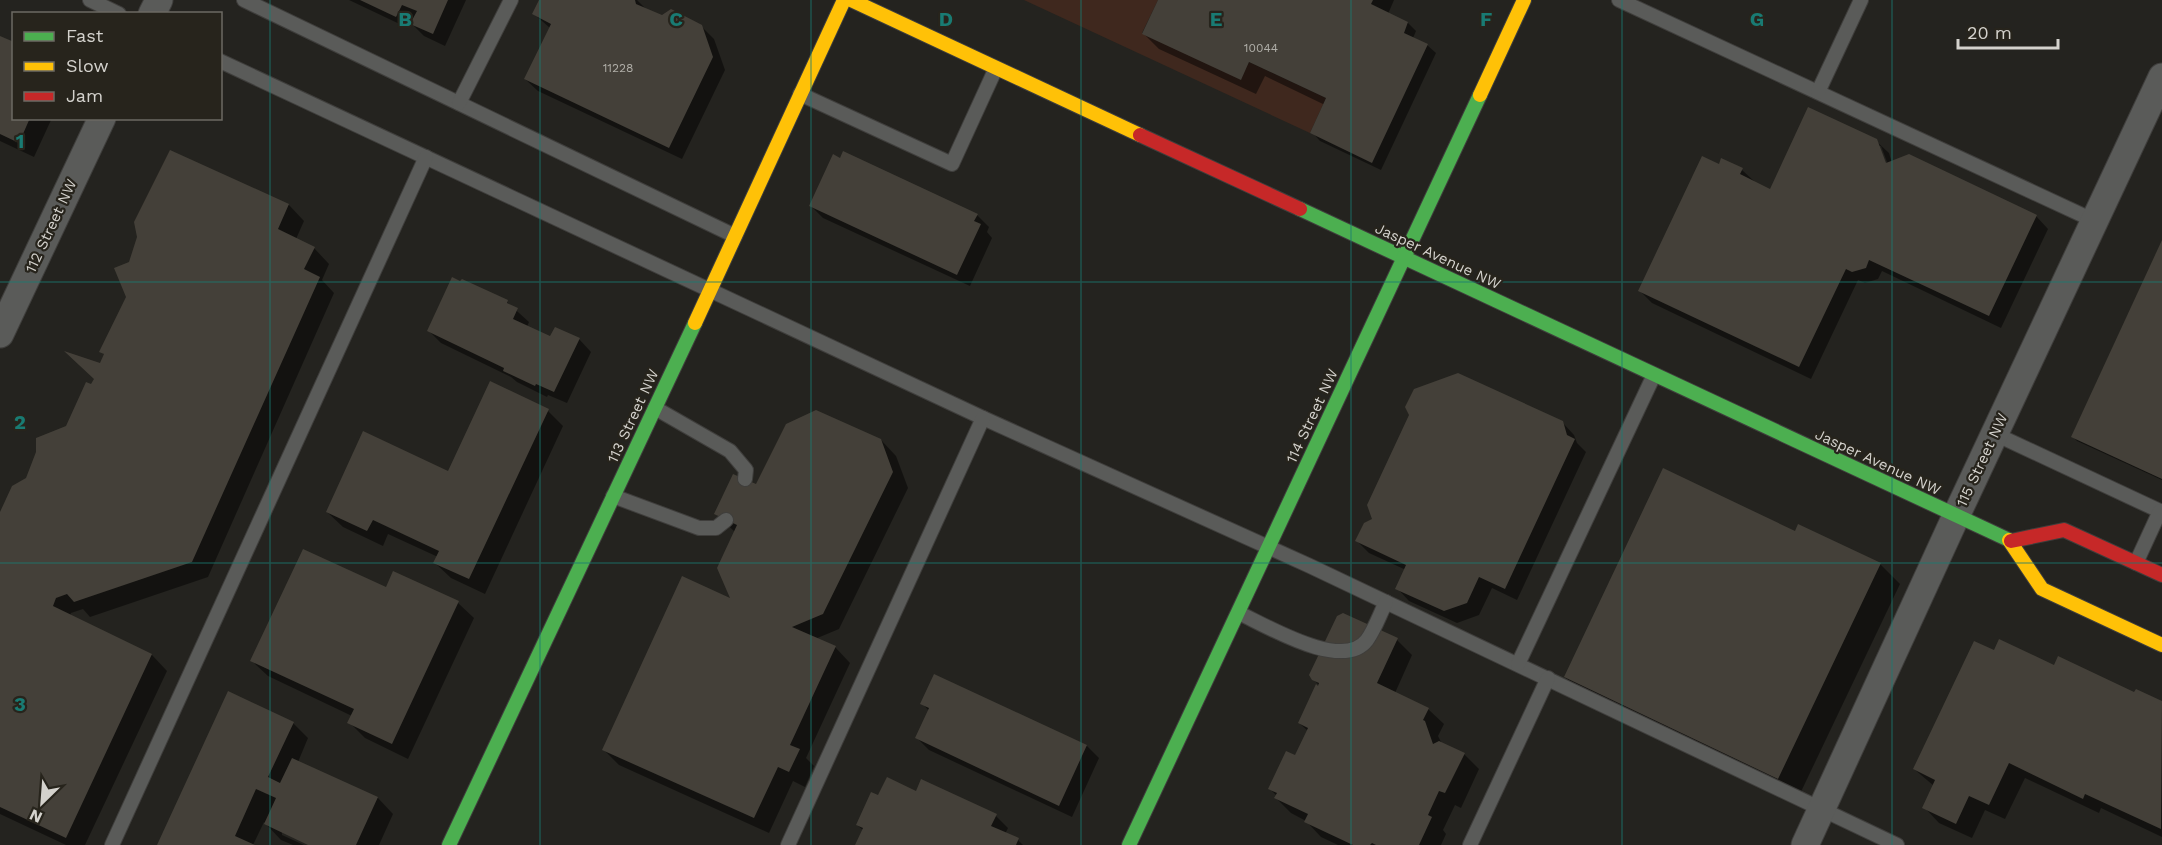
<svg xmlns="http://www.w3.org/2000/svg" width="2162" height="845" font-family="'Work Sans',sans-serif">
	<style>
		.green { fill: #3f281e }
		.shadow { fill: #0007; fill-rule: evenodd }
		.building { fill: #444039 }
		.lines { fill: none; stroke-linecap: round; stroke-linejoin: round }
		.lane-casing { stroke: #3f3e3c; stroke-width: 16 }
		.street-casing { stroke: #3f3e3c; stroke-width: 29 }
		.fast-casing { stroke: #3f3e3c; stroke-width: 16 }
		.slow-casing { stroke: #3f3e3c; stroke-width: 16 }
		.jam-casing { stroke: #3f3e3c; stroke-width: 16 }
		.lane { stroke: #5a5b59; stroke-width: 14 }
		.street { stroke: #5a5b59; stroke-width: 27 }
		.fast { stroke: #4caf50; stroke-width: 14 }
		.slow { stroke: #ffc107; stroke-width: 14 }
		.jam { stroke: #c62828; stroke-width: 14 }
		.grid { fill: none; stroke: #197b73; stroke-width: 1.5; stroke-opacity: 0.55 }
		.labels { text-anchor: middle; stroke-width: 4.5; stroke-linejoin: round; paint-order: stroke }
		.number-label { font-size: 12px; fill: #b0aea8 }
		.street-label { font-size: 15px; fill: #d4d2cd; stroke: #27241c }
		.grid-label { font-size: 20px; text-anchor: middle; font-weight: bold; fill: #197b73; stroke: #27241c; stroke-width: 4.5; stroke-linejoin: round; paint-order: stroke }
	</style>
	<rect width="100%" height="100%" fill="#24231f"/>
	<polygon class="green" points="1024,0 1158,0 1142,33 1241,79 1249,62 1326,98 1310,133"/>
	<g class="shadow">
		<polygon points="349,0 466,0 445,46 424,36 411,23 408,28"/>
		<polygon points="540,0 637,0 646,9 662,17 701,26 714,39 725,70 682,159 538,91 525,79 550,28 534,14"/>
		<polygon points="1160,0 1394,0 1388,14 1408,23 1416,31 1413,38 1427,45 1436,53 1381,170 1320,141 1312,132 1325,105 1265,76 1256,94 1159,49 1144,34"/>
		<polygon points="0,37 14,118 52,118 34,157 0,141"/>
		<path d="M1876,141L1889,153L1892,163L2036,216L2048,229L2001,328L1882,271L1878,279L1865,283L1858,280L1811,379L1652,303L1640,291L1722,160L1742,170L1755,182L1770,191ZM1878,146H1881L1890,170L1887,171Z"/>
		<polygon points="171,152 289,205 304,221 296,239 314,248 329,264 322,280 334,293 208,577 90,617 83,609 71,613 70,616 152,655 167,671 85,845 66,845 0,814 0,515 67,427 92,386 105,355 101,351 128,297 131,263"/>
		<polygon points="811,206 977,215 989,227 987,232 992,238 970,286 823,218"/>
		<polygon points="2162,244 2162,480 2077,441 2073,437"/>
		<polygon points="507,302 529,322 527,327 551,338 579,339 591,352 567,403 548,395 547,397 517,382 511,377 441,343 429,331"/>
		<polygon points="548,411 563,426 485,594 451,578 435,563 438,557 388,534 383,546 343,527 327,512 449,473"/>
		<polygon points="1562,422 1574,435 1577,443 1586,452 1517,600 1492,588 1479,615 1457,623 1409,601 1397,588 1406,570 1369,553 1357,541"/>
		<polygon points="881,440 896,456 908,488 839,629 815,639 835,647 850,663 806,758 814,766 805,787 793,781 769,833 619,765 604,750 733,601 735,532 716,514 757,486"/>
		<polygon points="1795,533 1880,564 1900,584 1798,798 1585,697 1565,677"/>
		<polygon points="387,589 458,603 474,618 408,759 365,738 349,722 352,716 268,676 252,661"/>
		<polygon points="1397,640 1412,655 1395,693 1428,709 1444,724 1438,736 1442,744 1464,754 1479,769 1461,808 1455,805 1443,830 1446,834 1441,845 1338,845 1321,837 1306,821 1291,813 1276,798 1277,796 1270,789 1296,757 1308,731 1299,723 1324,690 1313,679"/>
		<polygon points="1995,652 2055,667 2135,694 2137,691 2162,703 2162,837 2101,808 2099,813 2025,778 2005,819 1985,810 1972,838 1939,823 1924,807 1934,786 1914,769"/>
		<polygon points="935,676 1087,746 1099,758 1072,817 929,750 917,738 929,711 922,703"/>
		<polygon points="293,723 308,738 298,762 378,798 393,814 379,845 311,845 282,831 282,835 304,845 293,845 281,840 264,822 253,845 159,845"/>
		<polygon points="917,793 996,816 1008,828 1005,834 1018,840 1023,845 858,845 863,830 857,825 879,797"/>
	</g>
	<g class="building">
		<polygon points="360,0 448,0 433,34 410,24 417,11 402,5 396,17"/>
		<polygon points="539,0 635,0 636,4 662,15 671,9 702,25 713,57 669,148 524,79 551,24 532,14"/>
		<polygon points="1158,0 1373,0 1371,4 1408,22 1404,33 1428,44 1372,163 1310,133 1326,98 1249,62 1241,80 1142,34"/>
		<polygon points="0,36 14,42 14,118 30,118 19,143 0,134"/>
		<polygon points="1808,107 1877,139 1886,163 1909,154 2037,215 1989,316 1869,260 1866,268 1852,272 1846,269 1799,367 1638,291 1702,156 1719,164 1721,158 1743,168 1740,174 1770,189"/>
		<polygon points="170,150 289,204 278,229 315,247 304,269 320,277 192,562 74,602 67,594 56,598 53,606 152,654 66,838 0,807 0,512 12,486 26,478 36,452 36,438 66,426 86,382 91,384 94,379 64,351 100,363 104,354 99,352 126,297 114,268 129,262 137,237 134,222"/>
		<polygon points="843,151 978,214 974,221 981,224 957,275 809,206 833,154 840,158"/>
		<polygon points="2162,240 2162,479 2071,437"/>
		<polygon points="452,277 460,281 462,279 508,300 507,303 518,308 513,319 550,336 555,327 580,338 554,392 536,384 535,386 503,371 504,368 427,331"/>
		<polygon points="1458,373 1563,421 1567,435 1575,439 1505,589 1479,577 1467,603 1444,611 1395,589 1406,565 1355,541 1364,523 1372,519 1367,505 1409,415 1405,407 1414,389"/>
		<polygon points="490,381 549,409 469,579 433,563 439,551 373,520 367,531 326,512 363,431 448,471"/>
		<polygon points="816,410 881,439 893,472 823,614 792,627 836,646 790,745 800,749 789,772 778,767 754,818 602,750 682,576 730,598 717,568 737,525 714,514 733,474 756,484 786,424"/>
		<polygon points="1663,468 1795,531 1798,524 1881,563 1778,779 1564,677"/>
		<polygon points="303,549 386,587 393,571 459,601 392,744 347,723 354,709 250,661"/>
		<polygon points="1343,613 1398,638 1377,683 1429,708 1423,720 1425,721 1433,744 1439,741 1465,753 1445,793 1439,791 1428,815 1432,817 1419,845 1376,845 1372,843 1370,845 1353,845 1304,822 1308,814 1274,798 1277,793 1268,789 1286,751 1295,755 1308,728 1298,723 1316,684 1318,686 1319,683 1312,680 1309,675 1337,616"/>
		<polygon points="1999,639 2054,665 2058,656 2134,692 2136,689 2162,701 2161,829 2085,794 2083,799 2009,763 1989,805 1969,796 1956,824 1922,808 1935,780 1913,769 1974,641 1994,650"/>
		<polygon points="934,674 1087,745 1059,806 915,738 929,708 920,704"/>
		<polygon points="228,691 294,722 268,777 280,783 292,758 378,797 356,845 308,845 264,824 276,798 256,789 235,836 255,845 157,845"/>
		<polygon points="887,777 916,791 921,779 997,814 991,826 1019,838 1016,845 855,845 863,828 856,825 871,792 878,795"/>
	</g>
	<g class="lines">
		<defs>
			<g id="lane">
				<polyline points="90,0 119,14"/>
				<polyline points="244,0 735,236"/>
				<polyline points="1619,0 2095,221"/>
				<polyline points="220,61 983,418 1310,566 1897,845"/>
				<polyline points="1818,92 1861,0"/>
				<polyline points="800,94 952,164 996,68"/>
				<polyline points="459,103 511,0"/>
				<polyline points="655,408 730,451 746,470 745,479"/>
				<polyline points="1995,434 2162,512"/>
				<polyline points="613,496 699,528 716,528 726,520"/>
				<polyline points="2136,563 2160,511"/>
				<path d="M1239,613C1267,626 1343,672 1367,640C1375,629 1380,614 1386,602"/>
				<polyline points="1518,664 1654,375"/>
				<polyline points="112,845 426,157"/>
				<polyline points="788,845 983,418"/>
				<polyline points="1470,845 1548,678"/>
			</g>
			<g id="street">
				<polyline points="152,14 159,0"/>
				<polyline points="0,334 102,118"/>
				<polyline points="1805,845 1956,516 2162,77"/>
			</g>
			<g id="fast">
				<polyline points="1300,209 2009,540"/>
				<polyline points="449,845 695,323"/>
				<polyline points="1129,845 1480,95"/>
			</g>
			<g id="slow">
				<polyline points="851,0 1140,135"/>
				<polyline points="1480,95 1524,0"/>
				<polyline points="695,323 844,0"/>
				<polyline points="2009,540 2042,589 2162,645"/>
			</g>
			<g id="jam">
				<polyline points="1140,135 1300,209"/>
				<polyline points="2011,541 2064,530 2162,575"/>
			</g>
		</defs>
		<use href="#lane" class="lane-casing"/>
		<use href="#street" class="street-casing"/>
		<use href="#fast" class="fast-casing"/>
		<use href="#slow" class="slow-casing"/>
		<use href="#jam" class="jam-casing"/>
		<use href="#lane" class="lane"/>
		<use href="#street" class="street"/>
		<use href="#fast" class="fast"/>
		<use href="#slow" class="slow"/>
		<use href="#jam" class="jam"/>
	</g>
	<path class="grid" d="M270,0V845M540,0V845M811,0V845M1081,0V845M1351,0V845M1622,0V845M1892,0V845M0,282H2162M0,563H2162"/>
	<g class="labels">
		<g class="number-label">
			<text x="1261" y="52">10044</text>
			<text x="618" y="72">11228</text>
		</g>
		<g class="street-label">
			<text transform="translate(51 226) rotate(-65)" y="5">112 Street NW</text>
			<text transform="translate(1438 256) rotate(25)" y="5">Jasper Avenue NW</text>
			<text transform="translate(633 416) rotate(-65)" y="5">113 Street NW</text>
			<text transform="translate(1312 416) rotate(-65)" y="5">114 Street NW</text>
			<text transform="translate(1982 460) rotate(-65)" y="5">115 Street NW</text>
			<text transform="translate(1878 462) rotate(25)" y="5">Jasper Avenue NW</text>
		</g>
	</g>
	<g class="grid-label">
		<text x="405" y="26">B</text>
		<text x="676" y="26">C</text>
		<text x="946" y="26">D</text>
		<text x="1216" y="26">E</text>
		<text x="1486" y="26">F</text>
		<text x="1757" y="26">G</text>
		<text x="20" y="148">1</text>
		<text x="20" y="429">2</text>
		<text x="20" y="711">3</text>
	</g>
	<rect x="12" y="12" width="210" height="108" fill="#27241c" stroke="#6c6a63" stroke-width="1.5"/>
	<rect x="24" y="32" width="30" height="9" fill="#4caf50" stroke="#6c6a63" stroke-width="1.5"/>
	<text x="66" y="42" font-size="18" fill="#d4d2cd">Fast</text>
	<rect x="24" y="62" width="30" height="9" fill="#ffc107" stroke="#6c6a63" stroke-width="1.5"/>
	<text x="66" y="72" font-size="18" fill="#d4d2cd">Slow</text>
	<rect x="24" y="92" width="30" height="9" fill="#c62828" stroke="#6c6a63" stroke-width="1.5"/>
	<text x="66" y="102" font-size="18" fill="#d4d2cd">Jam</text>
	<g transform="translate(42 803) rotate(205)" stroke="#27241c" stroke-width="4.5" paint-order="stroke">
	<path d="M0-4.5L10 22L0 15L-10 22Z" fill="#d4d2cd"/>
	<text y="-9" font-size="16" font-weight="bold" text-anchor="middle" fill="#d4d2cd">N</text>
	</g>
	<path d="M1958 39v9h100v-9" fill="none" stroke="#d4d2cd" stroke-width="3"/>
	<text x="1967" y="39" font-size="18" fill="#d4d2cd" stroke="#27241c" stroke-width="4.5" paint-order="stroke">20 m</text>
</svg>
